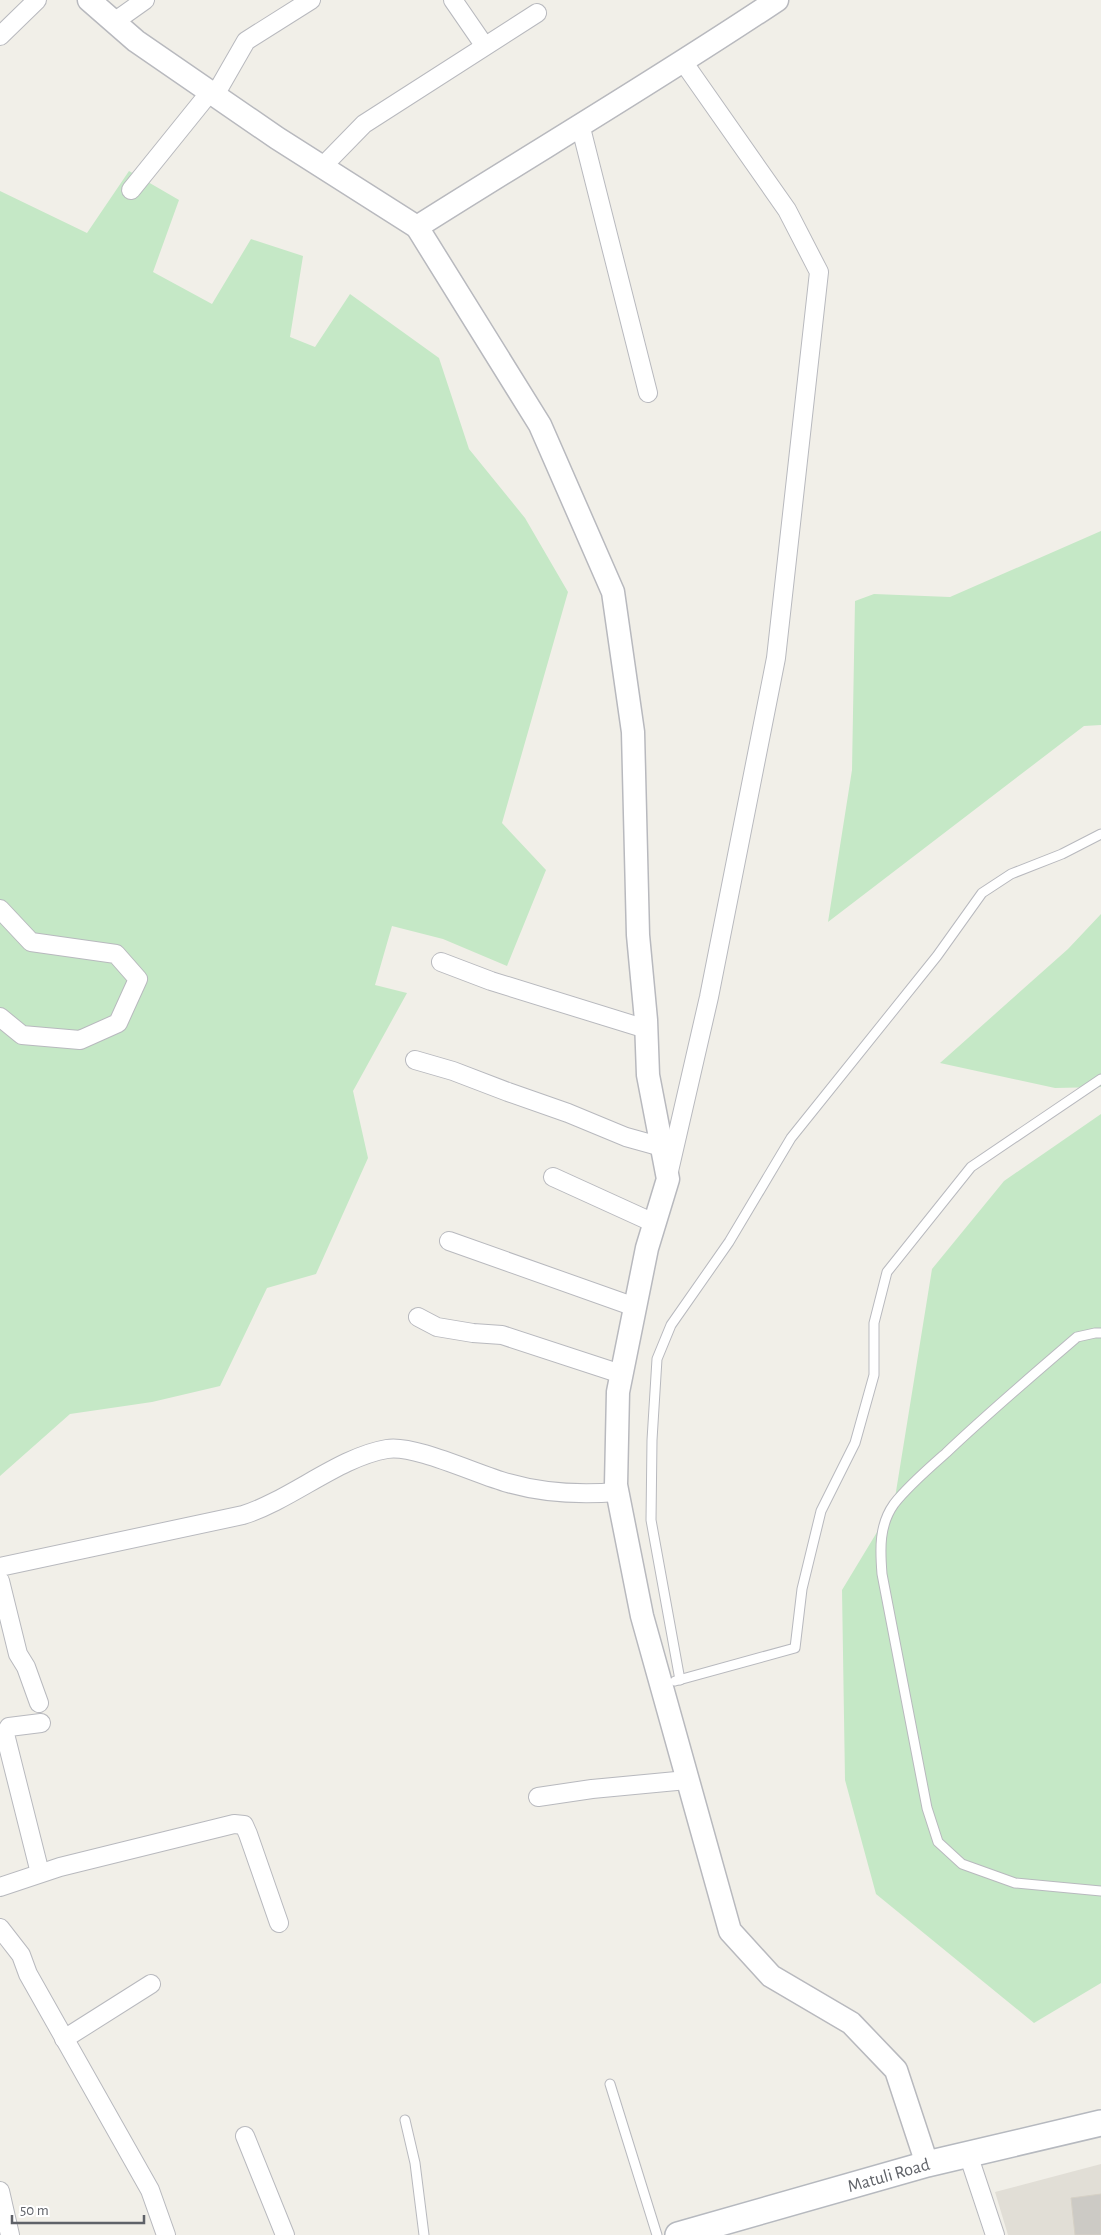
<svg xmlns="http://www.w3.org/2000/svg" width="1101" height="2235" font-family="'Alegreya Sans',sans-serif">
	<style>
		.education { fill: #e1ded6 }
		.green { fill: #c5e8c6 }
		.building { fill: #cccac5; stroke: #d6d1c6 }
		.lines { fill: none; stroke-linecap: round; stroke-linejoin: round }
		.service-casing { stroke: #b8b9be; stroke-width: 11 }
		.minor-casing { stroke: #b8b9be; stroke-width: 20 }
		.tertiary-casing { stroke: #b8b9be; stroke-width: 25 }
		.secondary-casing { stroke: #b6b9bf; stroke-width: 28 }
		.service { stroke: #fff; stroke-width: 9 }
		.minor { stroke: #fff; stroke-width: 18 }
		.tertiary { stroke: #fff; stroke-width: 22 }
		.secondary { stroke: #fff; stroke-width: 25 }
		.labels { text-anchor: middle; stroke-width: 5; stroke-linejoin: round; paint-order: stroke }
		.street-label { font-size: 18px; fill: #5f6268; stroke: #fff }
	</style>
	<rect width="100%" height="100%" fill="#f1efe8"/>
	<polygon class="education" points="1101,2164 1101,2235 1008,2235 995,2192"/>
	<g class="green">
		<polygon points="129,171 179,200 153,272 212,304 251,239 303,256 290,337 315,347 350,294 439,358 469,449 525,518 568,592 502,823 546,870 507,966 443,939 392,926 375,985 407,993 353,1091 368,1158 316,1274 267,1288 220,1386 152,1402 70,1414 0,1476 0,191 87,233"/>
		<polygon points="1101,531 1101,725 1084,726 828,922 852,770 855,601 874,594 950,597"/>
		<polygon points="1101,914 1101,1087 1055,1088 940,1063 1068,949"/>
		<polygon points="1101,1114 1101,1983 1034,2023 876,1894 845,1780 842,1590 894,1504 932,1269 1004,1181"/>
	</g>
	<polygon class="building" points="1101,2194 1101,2235 1075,2235 1071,2198"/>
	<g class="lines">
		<defs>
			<g id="service">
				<path d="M1101,1333H1095L1077,1337C1033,1375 988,1413 946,1453C929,1468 907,1487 894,1504C879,1525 880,1549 882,1574L927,1808L938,1842L962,1864L1015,1883L1101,1891"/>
				<polyline points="680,1680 651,1520 652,1440 657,1359 671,1325 729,1242 791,1138 937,956 982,893 1011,874 1062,854 1101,834"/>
				<polyline points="675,1681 795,1648 802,1589 821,1511 855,1443 874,1375 874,1323 887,1272 971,1167 1101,1079"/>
				<polyline points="610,2084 657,2235"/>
				<polyline points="405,2120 415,2163 424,2235"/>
			</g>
			<g id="minor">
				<polyline points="453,0 484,45"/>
				<polyline points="114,22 145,0"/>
				<polyline points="0,36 37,0"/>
				<polyline points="215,95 246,41 311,0"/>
				<polyline points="580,124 648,393"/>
				<polyline points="323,166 364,124 537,13"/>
				<polyline points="131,190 210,92"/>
				<polyline points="0,909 31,942 116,954 138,979 118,1023 80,1040 22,1035 0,1017"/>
				<polyline points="441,962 491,981 646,1029"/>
				<polyline points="415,1060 453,1071 508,1092 568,1113 626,1137 662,1147"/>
				<polyline points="669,1171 709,997 776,658 819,272 787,210 684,63"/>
				<polyline points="553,1177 654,1223"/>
				<polyline points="449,1241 635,1307"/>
				<polyline points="418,1317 437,1327 473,1333 502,1335 621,1374"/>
				<path d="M0,1567L243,1515C291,1500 339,1457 387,1449C414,1444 478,1475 508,1483C543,1493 581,1495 617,1492"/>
				<polyline points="0,1581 18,1654 26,1667 39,1703"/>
				<polyline points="538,1797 592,1789 687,1780"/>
				<polyline points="40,1873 5,1734 9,1727 41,1723"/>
				<polyline points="0,1887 60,1867 234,1824 244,1825 248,1834 279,1923"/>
				<polyline points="0,1928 21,1955 28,1974 150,2190 166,2235"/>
				<polyline points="64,2039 151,1984"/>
				<polyline points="245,2136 285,2235"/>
				<polyline points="968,2154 995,2235"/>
				<polyline points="0,2191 10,2235"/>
			</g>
			<g id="tertiary">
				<polyline points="89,0 136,41 277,138 417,227 540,425 613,592 633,732 638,935 646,1020 648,1075 668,1179 647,1248 618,1392 616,1485 642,1616 730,1931 771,1976 851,2023 896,2070 927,2164"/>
				<path d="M417,227C537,151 659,79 777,0"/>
			</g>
			<g id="secondary">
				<path id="s1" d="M678,2235L927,2164L1101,2123"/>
			</g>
		</defs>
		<use href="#service" class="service-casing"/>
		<use href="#minor" class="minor-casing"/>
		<use href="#tertiary" class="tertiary-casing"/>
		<use href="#secondary" class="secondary-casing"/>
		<use href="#service" class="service"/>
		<use href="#minor" class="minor"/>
		<use href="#tertiary" class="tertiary"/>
		<use href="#secondary" class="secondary"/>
	</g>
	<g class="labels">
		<g class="street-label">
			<text dy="6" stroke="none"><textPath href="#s1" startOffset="219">Matuli Road</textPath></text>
		</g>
	</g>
	<path d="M12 2215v8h132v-8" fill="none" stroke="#5f6268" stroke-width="2.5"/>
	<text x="20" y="2215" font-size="15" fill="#5f6268" stroke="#ffffff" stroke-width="4" paint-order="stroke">50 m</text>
</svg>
